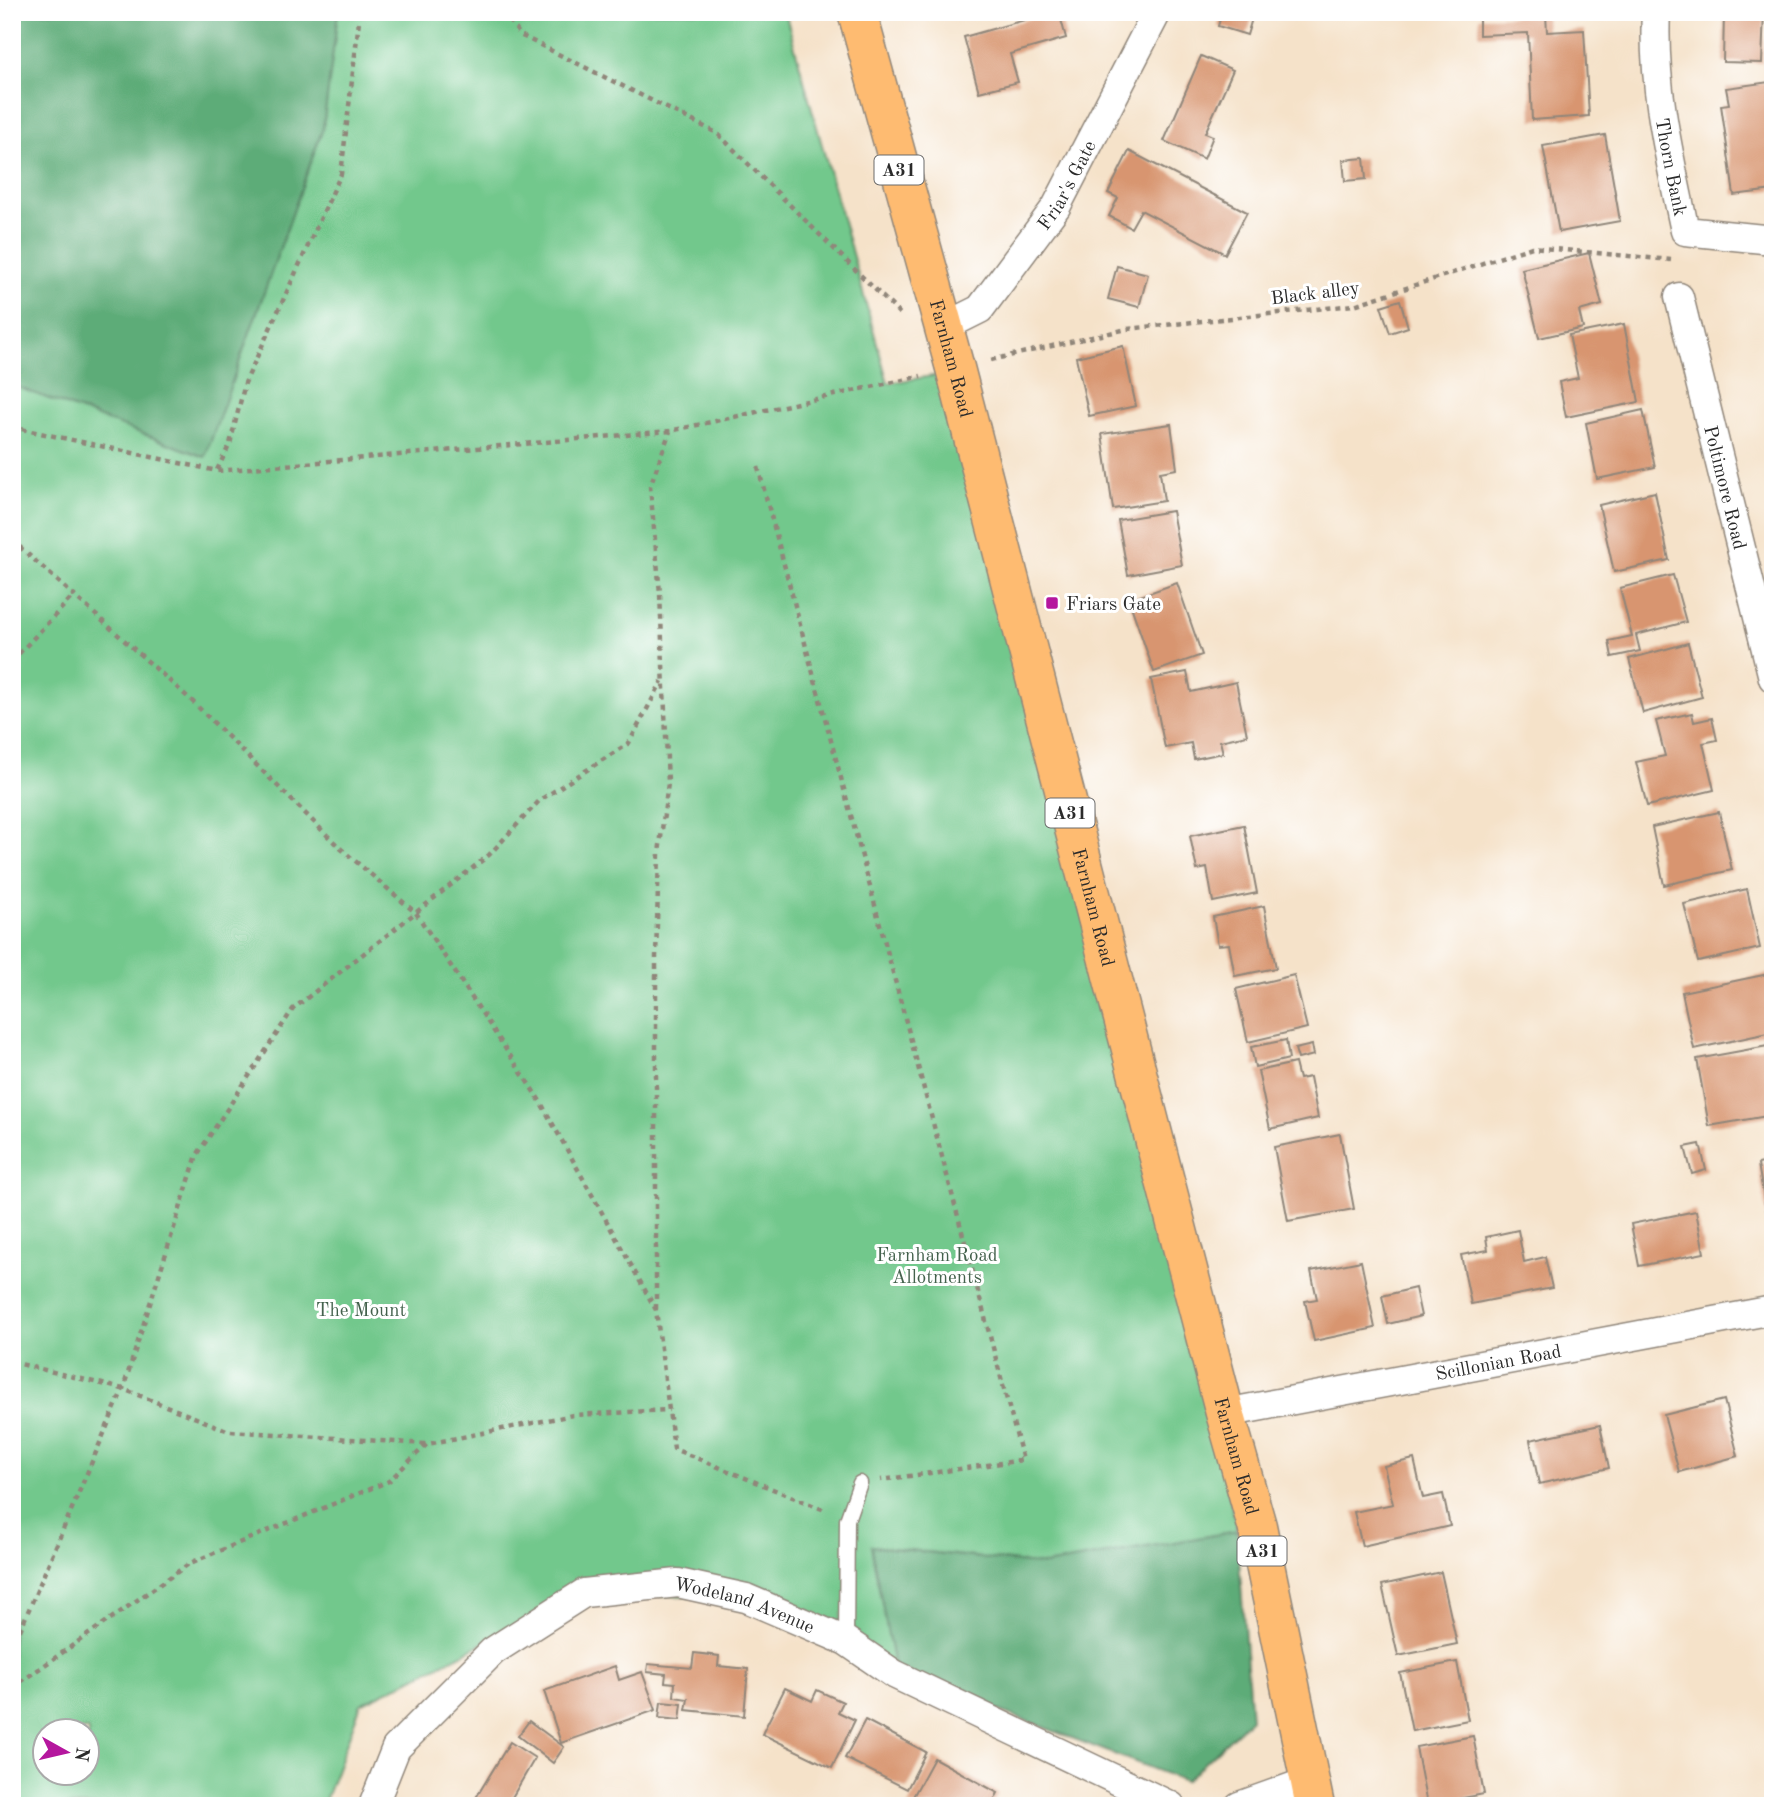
<svg xmlns="http://www.w3.org/2000/svg" width="1785" height="1818" font-family="'Old Standard TT',serif">
	<style>
		.green { fill: #72c88c; stroke: #4e7a5c; stroke-width: 2; fill-rule: evenodd }
		.forest { fill: #5dac78; stroke: #446c52; stroke-width: 2 }
		.building { fill: #d89570 }
		.lines { fill: none; stroke-linecap: round; stroke-linejoin: round }
		.service-casing { stroke: #90867a; stroke-width: 17 }
		.minor-casing { stroke: #90867a; stroke-width: 31 }
		.primary-casing { stroke: #90867a; stroke-width: 41 }
		.path { stroke: #90867a; stroke-width: 4.5; stroke-dasharray: 5 5; stroke-linecap: butt }
		.service { stroke: #fff; stroke-width: 14 }
		.minor { stroke: #fff; stroke-width: 28 }
		.primary { stroke: #febb71; stroke-width: 38 }
		.poi-dot { fill: #b5179e; stroke: #fff; stroke-width: 2.5 }
		.labels { text-anchor: middle; stroke-width: 6; stroke-linejoin: round; paint-order: stroke }
		.shield { fill: #fff; stroke: #6b6b6b; stroke-width: 2 }
		.shield-label { font-size: 18px; font-weight: bold; fill: #2b2b2b }
		.street-label { font-size: 19px; fill: #2b2b2b; stroke: #fff }
		.poi-label { font-size: 19px; fill: #2b2b2b; stroke: #fff; text-anchor: start }
		.park-label { font-size: 19px; fill: #44624d; stroke: #fff }
	</style>
	<rect width="100%" height="100%" fill="#fff"/>
	<filter id="ink" filterUnits="userSpaceOnUse"><feTurbulence type="fractalNoise" baseFrequency=".0143" numOctaves="2"/><feDisplacementMap in="SourceGraphic" scale="14" xChannelSelector="R" yChannelSelector="G"/><feConvolveMatrix kernelMatrix="1 2 1 2 8 2 1 2 1" color-interpolation-filters="sRGB"/></filter>
	<filter id="wash" filterUnits="userSpaceOnUse"><feTurbulence type="fractalNoise" baseFrequency=".00686" numOctaves="4" result="noise"/><feDisplacementMap in="SourceGraphic" scale="28" xChannelSelector="R" yChannelSelector="G"/><feGaussianBlur stdDeviation="1.57" result="paint"/><feColorMatrix in="noise" values="0 0 0 0 0 0 0 0 0 0 0 0 0 0 0 0 0 1.4 0 .05"/><feComposite in="paint" operator="in"/></filter>
	<g filter="url(#wash)">
		<rect width="100%" height="100%" fill="#f5e2c9"/>
		<path class="green" d="M338,12H785L888,383L946,374L1211,1411L1237,1531L1045,1565L871,1546L895,1671L746,1598L584,1593L361,1704L323,1806H12V385L205,457L323,128ZM46,1730H88V1772H46Z"/>
		<g class="forest">
			<polygon points="12,12 338,12 323,128 205,457 12,385"/>
			<polygon points="1237,1531 1251,1719 1185,1781 895,1671 871,1546 1045,1565"/>
		</g>
		<g id="blocks">
			<g class="building">
				<polygon points="1053,12 1059,12 1066,38 1010,54 1018,82 979,92 964,37"/>
				<polygon points="1222,12 1254,12 1247,35 1218,26"/>
				<polygon points="1724,12 1764,12 1762,63 1723,62"/>
				<polygon points="1546,15 1547,32 1584,30 1589,116 1532,120 1528,33 1479,35 1479,17"/>
				<polygon points="1201,56 1233,70 1205,133 1213,136 1204,159 1164,141"/>
				<polygon points="1769,82 1773,105 1773,190 1734,195 1721,105 1729,104 1726,88"/>
				<polygon points="1605,135 1620,221 1559,232 1543,146"/>
				<polygon points="1129,151 1247,212 1225,254 1141,210 1131,228 1109,216 1118,198 1108,193"/>
				<polygon points="1364,158 1366,179 1345,181 1343,160"/>
				<polygon points="1589,253 1602,305 1579,311 1583,328 1539,338 1522,269"/>
				<polygon points="1117,266 1148,274 1139,307 1108,299"/>
				<polygon points="1400,300 1408,327 1390,333 1381,306"/>
				<polygon points="1624,324 1639,402 1566,417 1559,382 1578,378 1569,335"/>
				<polygon points="1123,346 1136,406 1089,416 1076,357"/>
				<polygon points="1643,410 1655,467 1597,479 1586,423"/>
				<polygon points="1171,424 1177,469 1160,472 1164,501 1113,509 1102,434"/>
				<polygon points="1655,492 1669,560 1614,572 1599,505"/>
				<polygon points="1172,511 1182,565 1128,575 1118,520"/>
				<polygon points="1673,575 1686,622 1636,635 1640,651 1612,657 1609,641 1632,636 1620,588"/>
				<polygon points="1177,583 1202,655 1154,672 1129,600"/>
				<polygon points="1688,643 1702,697 1643,713 1629,659"/>
				<polygon points="1187,672 1191,692 1236,682 1247,735 1220,741 1223,753 1194,759 1191,743 1165,748 1151,679"/>
				<polygon points="1692,713 1694,722 1712,718 1717,740 1703,743 1714,790 1647,806 1636,762 1665,756 1656,721"/>
				<polygon points="1719,812 1732,870 1664,885 1652,827"/>
				<polygon points="1244,825 1257,893 1213,902 1207,868 1197,870 1190,836"/>
				<polygon points="1747,889 1760,948 1698,962 1684,904"/>
				<polygon points="1264,906 1276,968 1235,976 1229,944 1218,945 1213,917"/>
				<polygon points="1773,973 1773,1032 1694,1049 1682,992"/>
				<polygon points="1294,975 1307,1028 1248,1042 1236,989"/>
				<polygon points="1286,1040 1289,1059 1255,1067 1251,1047"/>
				<polygon points="1312,1045 1314,1055 1298,1059 1295,1049"/>
				<polygon points="1773,1045 1773,1115 1709,1126 1697,1059"/>
				<polygon points="1295,1063 1299,1079 1310,1077 1318,1118 1270,1129 1258,1071"/>
				<polygon points="1340,1134 1354,1209 1288,1221 1274,1147"/>
				<polygon points="1700,1144 1706,1170 1692,1174 1685,1147"/>
				<polygon points="1773,1161 1773,1240 1771,1240 1758,1164"/>
				<polygon points="1696,1211 1704,1253 1639,1266 1631,1224"/>
				<polygon points="1518,1230 1524,1262 1545,1257 1552,1288 1471,1304 1461,1255 1488,1250 1486,1237"/>
				<polygon points="1361,1261 1375,1328 1314,1341 1305,1301 1317,1299 1311,1271"/>
				<polygon points="1415,1288 1421,1316 1388,1324 1382,1296"/>
				<polygon points="1724,1400 1738,1456 1679,1472 1664,1415"/>
				<polygon points="1600,1425 1609,1468 1539,1484 1530,1440"/>
				<polygon points="1414,1459 1423,1498 1443,1494 1450,1526 1362,1546 1354,1512 1393,1504 1384,1466"/>
				<polygon points="1441,1572 1457,1644 1398,1656 1382,1585"/>
				<polygon points="694,1653 719,1656 718,1666 748,1669 744,1716 686,1710 688,1699 674,1697 675,1683 665,1682 666,1674 647,1672 648,1664 692,1668"/>
				<polygon points="1457,1662 1468,1720 1412,1731 1400,1673"/>
				<polygon points="615,1666 619,1680 642,1672 656,1710 561,1743 544,1691"/>
				<polygon points="785,1688 812,1701 817,1690 843,1702 838,1712 855,1720 832,1768 762,1734"/>
				<polygon points="661,1702 682,1704 680,1720 659,1718"/>
				<polygon points="865,1720 926,1752 907,1789 845,1758"/>
				<polygon points="529,1721 564,1747 553,1763 518,1736"/>
				<polygon points="1473,1736 1484,1794 1427,1805 1416,1747"/>
				<polygon points="510,1742 535,1758 507,1806 482,1806 474,1801"/>
				<polygon points="934,1758 998,1793 991,1806 908,1806"/>
			</g>
		</g>
	</g>
	<g filter="url(#ink)">
		<use href="#blocks" fill-opacity="0" stroke="#90867a" stroke-width="2"/>
		<g class="lines">
			<defs>
				<polyline id="service" points="846,1641 847,1520 860,1483"/>
				<g id="minor">
					<path id="s1" d="M1656,12C1652,85 1670,160 1685,231L1773,240"/>
					<path id="s2" d="M1679,297L1773,678"/>
					<path id="s3" d="M942,328L980,309L1056,207L1157,12"/>
					<path id="s4" d="M1225,1413L1773,1310"/>
					<path id="s5" d="M373,1806L396,1748L493,1651L584,1593L678,1583L746,1598L846,1641L894,1674L1171,1806"/>
					<polyline points="1239,1806 1309,1781"/>
				</g>
				<g id="primary">
					<path id="s6" d="M857,12L955,368L1225,1413L1257,1526L1315,1806"/>
				</g>
			</defs>
			<use href="#service" class="service-casing"/>
			<use href="#minor" class="minor-casing"/>
			<use href="#primary" class="primary-casing"/>
			<g class="path">
				<polyline points="504,12 520,35 717,133 900,314"/>
				<polyline points="991,360 1127,329 1354,305 1532,247 1671,260"/>
				<polyline points="12,427 217,471 670,431 921,376"/>
				<polyline points="758,467 1023,1460 881,1480"/>
				<polyline points="217,470 230,444 245,383 341,174 360,12"/>
				<polyline points="12,540 191,700 339,847 416,913 540,1101 656,1310 674,1449 827,1511"/>
				<polyline points="12,661 74,595"/>
				<polyline points="656,1309 656,957 659,853 668,783 660,593 650,486 670,431"/>
				<polyline points="12,1362 123,1389 229,1431 426,1444"/>
				<polyline points="12,1649 123,1389 197,1155 293,1009 489,855 540,800 629,743 662,681"/>
				<polyline points="12,1688 190,1563 389,1481 427,1444 573,1415 669,1410"/>
			</g>
			<use href="#service" class="service"/>
			<use href="#minor" class="minor"/>
			<use href="#primary" class="primary"/>
		</g>
	</g>
	<rect class="poi-dot" x="1045" y="596" width="14" height="14" rx="3.5"/>
	<g class="labels">
		<g class="shield">
			<rect x="874.5" y="155.5" width="49" height="29" rx="5"/>
			<rect x="1045.5" y="798.5" width="49" height="29" rx="5"/>
			<rect x="1237.5" y="1536.5" width="49" height="29" rx="5"/>
		</g>
		<g class="shield-label">
			<text x="899" y="176">A31</text>
			<text x="1070" y="819">A31</text>
			<text x="1262" y="1557">A31</text>
		</g>
		<g class="street-label">
			<text dy="7" stroke="none"><textPath href="#s1" startOffset="156">Thorn Bank</textPath></text>
			<text dy="7" stroke="none"><textPath href="#s3" startOffset="194">Friar's Gate</textPath></text>
			<text transform="translate(1315 292) rotate(-7)" y="7">Black alley</text>
			<text dy="7" stroke="none"><textPath href="#s6" startOffset="359">Farnham Road</textPath></text>
			<text dy="7" stroke="none"><textPath href="#s2" startOffset="196">Poltimore Road</textPath></text>
			<text dy="7" stroke="none"><textPath href="#s6" startOffset="926">Farnham Road</textPath></text>
			<text dy="7" stroke="none"><textPath href="#s4" startOffset="278">Scillonian Road</textPath></text>
			<text dy="7" stroke="none"><textPath href="#s6" startOffset="1493">Farnham Road</textPath></text>
			<text dy="7" stroke="none"><textPath href="#s5" startOffset="472">Wodeland Avenue</textPath></text>
		</g>
		<g class="poi-label">
			<text x="1066" y="610">Friars Gate</text>
		</g>
		<g class="park-label">
			<text x="937" y="1261">Farnham Road<tspan x="937" dy="22">Allotments</tspan></text>
			<text x="361" y="1316">The Mount</text>
		</g>
	</g>
	<rect width="1785" height="1818" fill="none" stroke="#fff" stroke-width="42"/>
	<g transform="translate(66 1752) rotate(98)"><circle r="33" fill="#ffffff" stroke="#aaaaaa" stroke-width="2"/>
	<path d="M0-5L12 26L0 18L-12 26Z" fill="#b5179e"/>
	<text y="-10" font-size="19" font-weight="bold" text-anchor="middle" fill="#2b2b2b">N</text>
	</g>
</svg>
